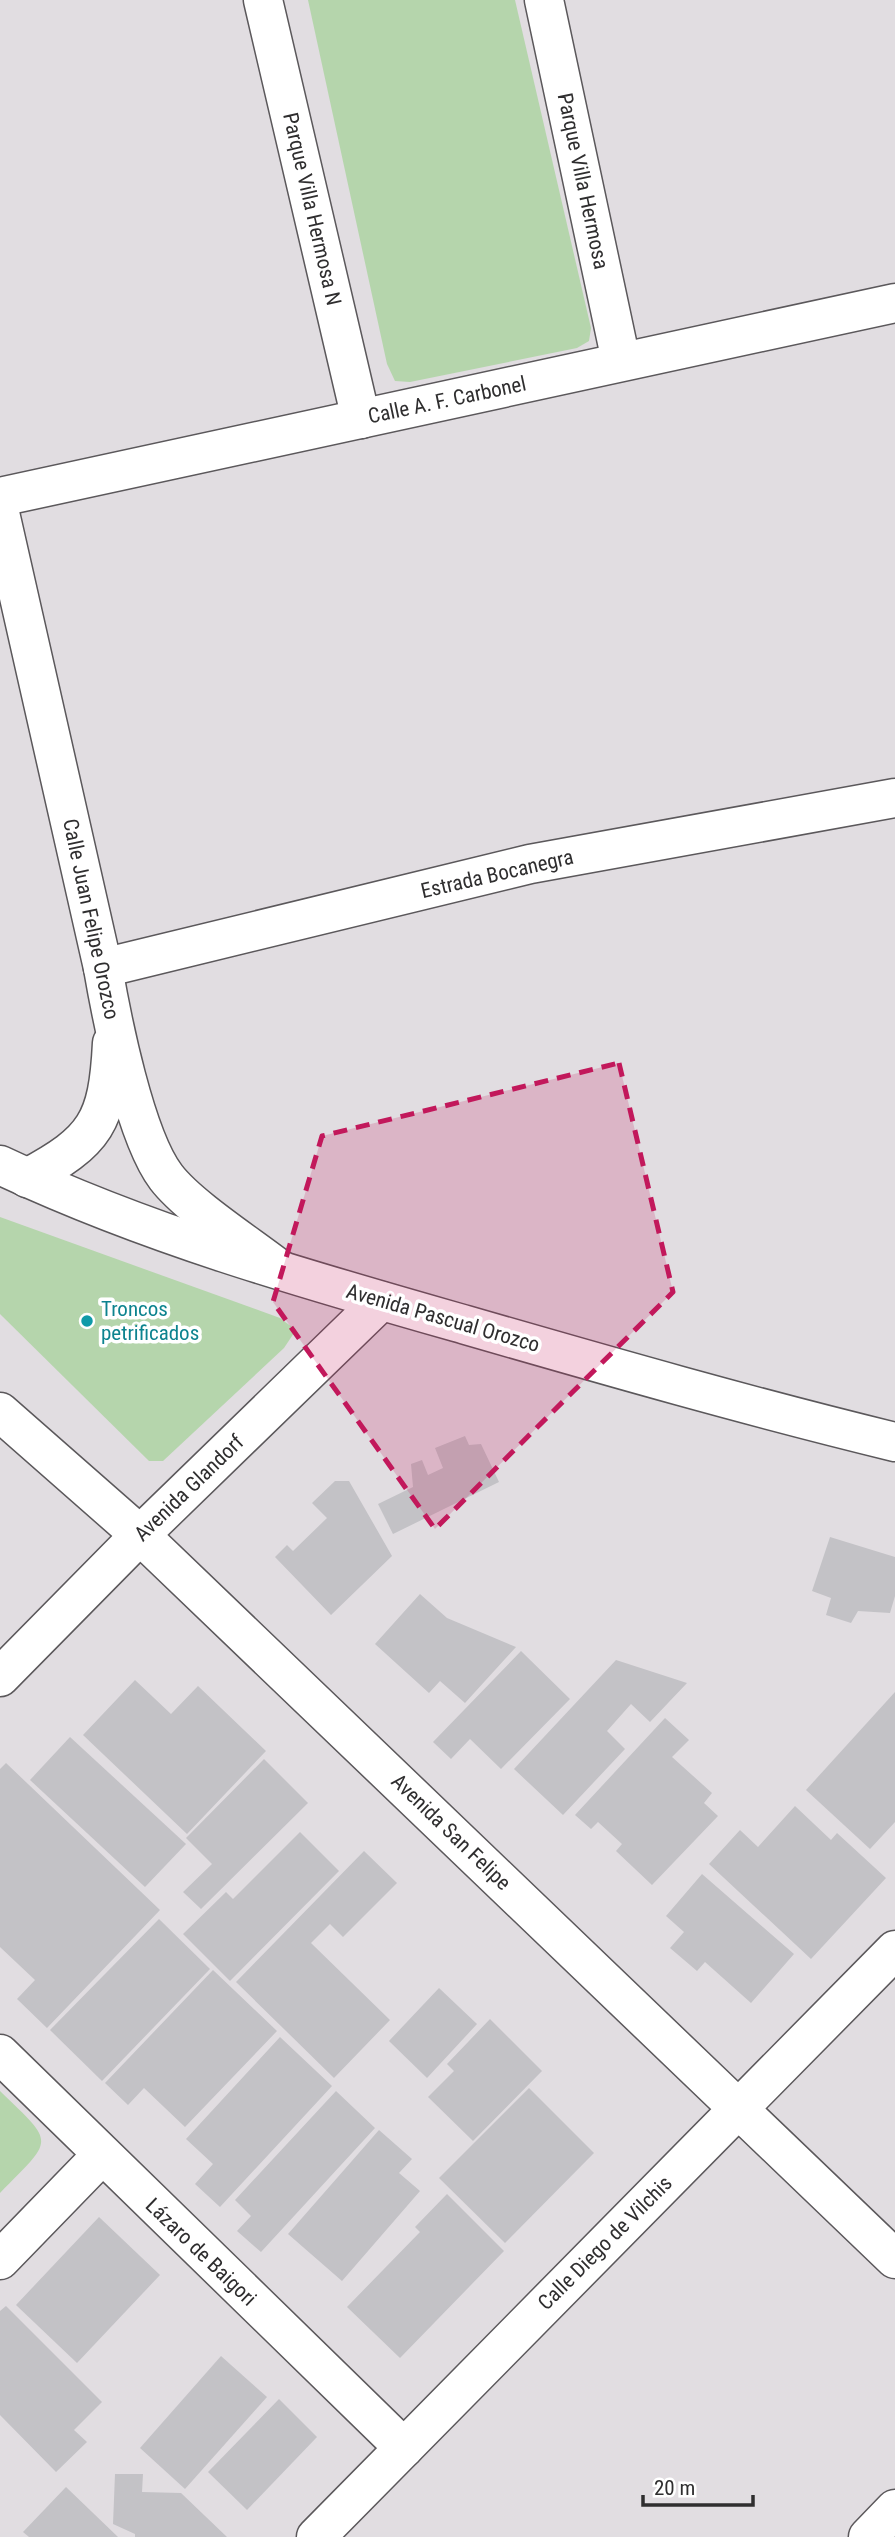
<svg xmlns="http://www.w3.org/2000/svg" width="895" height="2537" font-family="'Roboto Condensed',sans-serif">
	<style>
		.green { fill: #b5d5ac }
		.building { fill: #c3c2c6 }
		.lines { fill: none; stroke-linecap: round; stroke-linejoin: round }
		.street-casing { stroke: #5b585b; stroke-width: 41 }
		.secondary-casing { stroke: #5b585b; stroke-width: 41 }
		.street { stroke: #fff; stroke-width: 38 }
		.secondary { stroke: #fff; stroke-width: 38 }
		.marked { fill: #c2185b; fill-opacity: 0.2; stroke: #c2185b; stroke-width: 5; stroke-dasharray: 14 9; stroke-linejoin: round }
		.culture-dot { fill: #0f9aa8; stroke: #fff; stroke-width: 2.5 }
		.labels { text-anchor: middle; stroke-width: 7; stroke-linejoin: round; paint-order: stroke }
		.street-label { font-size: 21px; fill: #2f2e2f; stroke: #fff }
		.culture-label { font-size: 21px; fill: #0d838f; stroke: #fff; text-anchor: start }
	</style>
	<rect width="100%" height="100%" fill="#e1dde1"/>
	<g class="green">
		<polygon points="308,0 515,0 591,328 589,341 577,348 410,382 395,381 387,364"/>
		<polygon points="0,1217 280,1318 296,1330 284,1348 163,1461 149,1461 0,1314"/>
		<path d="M0,2091C56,2145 54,2138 0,2193Z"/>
	</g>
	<g class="building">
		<polygon points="465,1436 469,1445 481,1444 499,1482 393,1534 378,1504 413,1487 411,1464 422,1460 428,1475 443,1468 435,1448"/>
		<polygon points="335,1481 349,1481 392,1556 331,1615 275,1557 287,1545 293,1551 327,1518 312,1503"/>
		<polygon points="830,1537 895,1557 895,1596 890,1613 858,1611 851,1623 826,1615 831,1598 812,1591"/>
		<polygon points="420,1594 447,1618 516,1647 465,1703 440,1681 429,1693 375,1644"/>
		<polygon points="521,1651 570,1699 501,1769 470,1739 451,1759 433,1742"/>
		<polygon points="616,1660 687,1683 650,1722 631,1704 607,1731 625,1749 563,1815 514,1769"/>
		<polygon points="135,1680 171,1714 198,1686 266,1751 187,1834 83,1735"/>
		<polygon points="895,1692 895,1822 870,1849 806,1790"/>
		<polygon points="665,1718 689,1740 672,1757 712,1793 704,1803 718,1816 652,1885 616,1851 622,1844 598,1822 591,1829 575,1815"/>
		<polygon points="70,1737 186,1844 145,1887 30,1780"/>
		<polygon points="264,1759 308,1803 201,1909 183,1892 212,1864 186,1838"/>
		<polygon points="6,1763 160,1910 47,2028 17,1999 35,1980 0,1947 0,1769"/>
		<polygon points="795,1806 831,1840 837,1833 886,1878 811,1959 709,1864 740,1830 758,1847"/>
		<polygon points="300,1832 339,1871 230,1981 183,1934 226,1892 233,1899"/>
		<polygon points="364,1851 397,1883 343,1937 330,1924 311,1943 390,2020 334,2078 236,1982"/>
		<polygon points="702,1874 794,1954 751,2003 705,1962 697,1971 670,1948 684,1932 666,1916"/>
		<polygon points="159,1919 210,1969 102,2081 50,2030"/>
		<polygon points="213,1970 277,2031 185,2127 144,2088 128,2105 105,2083"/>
		<polygon points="439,1988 477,2024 427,2078 389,2041"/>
		<polygon points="490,2019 542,2071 473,2141 428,2097 454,2071 447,2064"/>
		<polygon points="280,2037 332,2086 220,2207 195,2184 213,2164 186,2139"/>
		<polygon points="529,2088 594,2153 505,2243 439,2178"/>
		<polygon points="336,2091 375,2128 261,2252 237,2231 251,2216 235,2200"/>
		<polygon points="379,2130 412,2159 399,2173 420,2191 342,2281 288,2234"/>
		<polygon points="447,2194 504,2251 400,2358 347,2307 420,2232 415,2227"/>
		<polygon points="99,2217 160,2275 77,2363 16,2305"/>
		<polygon points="6,2306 102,2402 74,2430 87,2442 56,2472 0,2415 0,2311"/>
		<polygon points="221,2356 267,2397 185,2489 140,2448"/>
		<polygon points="279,2399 317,2437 247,2510 208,2472"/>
		<polygon points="115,2474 143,2474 142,2492 181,2493 227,2537 135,2537 135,2534 113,2524"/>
		<polygon points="66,2487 118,2537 29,2537 23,2532"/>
	</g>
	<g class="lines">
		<defs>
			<g id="street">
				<polyline points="263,0 361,419"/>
				<polyline points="544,0 621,361"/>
				<polyline points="0,497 895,303"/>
				<path d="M0,513L103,968C112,1020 135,1136 166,1177C188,1206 247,1244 278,1268"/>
				<polyline points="103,968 530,864 895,798"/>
				<path d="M27,1178C96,1141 108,1122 112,1043"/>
				<polyline points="0,2054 404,2448"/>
				<polyline points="0,2260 101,2156"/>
				<polyline points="316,2537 895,1950"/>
			</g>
			<g id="secondary">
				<path d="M0,1165C148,1235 308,1280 466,1325C608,1366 751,1407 895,1442"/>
				<polyline points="0,1412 140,1535 895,2259"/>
				<polyline points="0,1677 140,1535 381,1301"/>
				<polyline points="868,2537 895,2509"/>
			</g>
		</defs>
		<use href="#street" class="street-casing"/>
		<use href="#secondary" class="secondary-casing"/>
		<use href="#street" class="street"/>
		<use href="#secondary" class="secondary"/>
	</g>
	<path class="marked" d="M619,1063L673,1292L435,1529L273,1302L322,1136Z"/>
	<circle class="culture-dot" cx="87" cy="1321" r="7"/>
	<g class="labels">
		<g class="street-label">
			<text transform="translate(583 181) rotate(78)" y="7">Parque Villa Hermosa</text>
			<text transform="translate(312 209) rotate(77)" y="7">Parque Villa Hermosa N</text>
			<text transform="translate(447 400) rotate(-12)" y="7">Calle A. F. Carbonel</text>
			<text transform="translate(497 874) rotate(-13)" y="7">Estrada Bocanegra</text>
			<text transform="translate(91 919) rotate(78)" y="7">Calle Juan Felipe Orozco</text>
			<text transform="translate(443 1318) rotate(16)" y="7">Avenida Pascual Orozco</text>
			<text transform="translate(189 1488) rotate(-44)" y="7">Avenida Glandorf</text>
			<text transform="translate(451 1832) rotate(44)" y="7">Avenida San Felipe</text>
			<text transform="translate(605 2243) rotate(-45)" y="7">Calle Diego de Vilchis</text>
			<text transform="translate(201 2252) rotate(44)" y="7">Lázaro de Baigori</text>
		</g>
		<g class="culture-label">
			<text x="101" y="1316">Troncos<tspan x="101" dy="24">petrificados</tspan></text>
		</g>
	</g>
	<path d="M643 2495v10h110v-10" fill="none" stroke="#2f2e2f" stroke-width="3.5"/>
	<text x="654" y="2495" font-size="21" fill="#2f2e2f" stroke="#ffffff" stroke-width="5" paint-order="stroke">20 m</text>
</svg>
